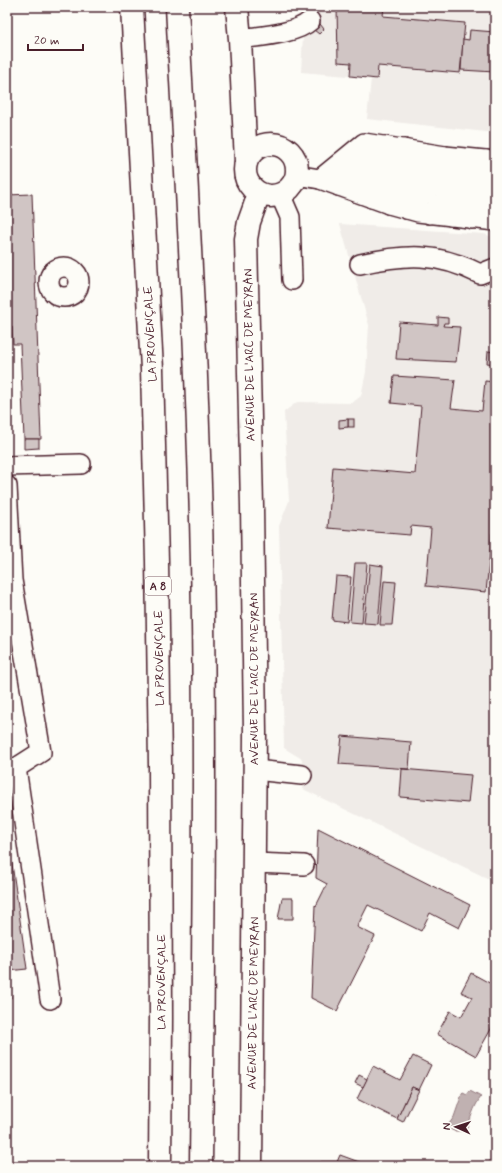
<svg xmlns="http://www.w3.org/2000/svg" width="502" height="1173" font-family="Mynerve,sans-serif">
	<style>
		.built { fill: #f0ece8 }
		.water { fill: #c0b1b1; stroke: #91777b }
		.building { fill: #d0c5c4; stroke: #4a1f2b }
		.lines { fill: none; stroke-linecap: round; stroke-linejoin: round }
		.minor-casing { stroke: #4a1f2b; stroke-width: 22 }
		.major-casing { stroke: #4a1f2b; stroke-width: 25 }
		.highway-casing { stroke: #4a1f2b; stroke-width: 25 }
		.minor { stroke: #fdfcf7; stroke-width: 19 }
		.major { stroke: #fdfcf7; stroke-width: 22 }
		.highway { stroke: #fdfcf7; stroke-width: 22 }
		.labels { text-anchor: middle; stroke-width: 3; stroke-linejoin: round; paint-order: stroke }
		.shield { fill: #fdfcf7; stroke: #806168; stroke-width: 1 }
		.shield-label { font-size: 11px; font-weight: bold; fill: #4a1f2b }
		.street-label { font-size: 12px; fill: #4a1f2b; stroke: #fdfcf7 }
	</style>
	<rect width="100%" height="100%" fill="#fdfcf7"/>
	<filter id="ink" filterUnits="userSpaceOnUse"><feTurbulence type="fractalNoise" baseFrequency=".025" numOctaves="2"/><feDisplacementMap in="SourceGraphic" scale="8" xChannelSelector="R" yChannelSelector="G"/><feConvolveMatrix kernelMatrix="1 2 1 2 8 2 1 2 1" color-interpolation-filters="sRGB"/></filter>
	<g filter="url(#ink)">
		<g class="built">
			<polygon points="302,7 495,7 495,133 367,119 371,78 301,72 303,35 314,30 319,34 324,29 320,24 316,27 302,14"/>
			<polygon points="340,224 484,234 495,238 495,882 303,789 302,759 284,748 279,526 289,501 284,412 297,402 352,403 361,396 366,372 369,325"/>
		</g>
		<path class="water" d="M470,1091L481,1097C473,1107 471,1120 465,1131H454L450,1129L449,1124L454,1117L462,1094L463,1093L467,1095Z"/>
		<g class="building">
			<polygon points="337,7 384,7 383,16 465,23 460,73 378,66 377,79 350,76 351,63 338,62"/>
			<polygon points="320,24 324,29 319,34 314,30"/>
			<polygon points="470,30 495,32 495,72 461,70 463,39 469,40"/>
			<polygon points="32,194 41,439 24,439 20,344 13,344 12,327 7,326 7,195"/>
			<polygon points="438,317 448,318 448,323 444,323 443,326 460,327 456,362 396,359 399,322 438,325"/>
			<polygon points="488,351 495,352 495,364 487,363"/>
			<polygon points="394,376 455,380 451,408 482,411 485,381 495,382 495,533 492,533 486,592 426,586 431,528 411,526 410,535 328,528 333,467 415,474 421,406 391,403"/>
			<rect x="348" y="419" width="6" height="8"/>
			<polygon points="348,419 348,427 339,428 339,420"/>
			<polygon points="24,439 39,439 39,448 24,449"/>
			<polygon points="355,563 367,563 362,623 350,622"/>
			<polygon points="370,564 383,566 378,624 364,623"/>
			<polygon points="336,576 351,577 347,622 332,620"/>
			<polygon points="384,581 396,582 392,625 380,625"/>
			<polygon points="7,724 9,737 7,738"/>
			<polygon points="342,736 411,742 409,769 339,764"/>
			<polygon points="402,769 471,775 468,803 400,797"/>
			<polygon points="318,828 470,905 459,928 430,913 421,931 368,905 357,927 375,936 337,1011 311,998 315,905 316,906 327,884 316,878"/>
			<polygon points="10,850 27,969 8,971 11,998 7,998 7,851"/>
			<polygon points="282,898 293,898 293,919 278,919"/>
			<polygon points="471,973 495,986 495,1022 476,1056 437,1034 450,1011 461,1017 472,997 461,992"/>
			<polygon points="413,1056 431,1065 419,1090 412,1087 397,1119 357,1099 373,1066 400,1080"/>
			<polygon points="359,1075 367,1079 363,1087 355,1083"/>
			<polygon points="412,1087 419,1090 403,1122 397,1119"/>
			<polygon points="340,1155 370,1166 321,1166 321,1162 337,1162"/>
		</g>
		<g class="lines">
			<defs>
				<g id="minor">
					<path d="M240,39C259,36 296,34 310,21"/>
					<polyline points="296,175 320,179 389,204 418,212 495,221"/>
					<polyline points="320,179 364,143 445,156 495,161"/>
					<polyline points="339,186 385,146"/>
					<polyline points="356,192 404,149"/>
					<polyline points="280,194 290,217 292,280"/>
					<polyline points="372,198 425,153"/>
					<polyline points="389,204 445,156"/>
					<polyline points="407,209 465,159"/>
					<polyline points="430,214 486,160"/>
					<polyline points="451,216 495,174"/>
					<polyline points="472,219 495,197"/>
					<path d="M360,264C406,254 437,252 480,274L495,268"/>
					<circle cx="64" cy="282" r="15"/>
					<polyline points="7,466 81,464"/>
					<polyline points="7,486 12,580 41,752 16,768 7,770"/>
					<polyline points="16,768 50,999"/>
					<polyline points="255,770 302,775"/>
					<polyline points="254,863 304,865"/>
				</g>
				<g id="major">
					<polyline points="237,7 240,39 246,162"/>
					<circle cx="271" cy="170" r="26"/>
					<polyline points="251,1166 255,733 252,506 246,239 249,222 259,194"/>
				</g>
				<g id="highway">
					<polyline points="132,7 152,369 157,561 160,765 161,1018 160,1166"/>
					<path d="M177,7C187,191 198,375 202,560C206,762 203,964 201,1166"/>
				</g>
			</defs>
			<use href="#minor" class="minor-casing"/>
			<use href="#major" class="major-casing"/>
			<use href="#highway" class="highway-casing"/>
			<use href="#minor" class="minor"/>
			<use href="#major" class="major"/>
			<use href="#highway" class="highway"/>
		</g>
	</g>
	<g class="labels">
		<rect class="shield" x="145" y="577" width="26" height="18" rx="3"/>
		<g class="shield-label">
			<text x="158" y="590">A 8</text>
		</g>
		<g class="street-label">
			<text transform="translate(150 334) rotate(-93)" y="4">LA PROVENÇALE</text>
			<text transform="translate(249 355) rotate(-91)" y="4">AVENUE DE L'ARC DE MEYRAN</text>
			<text transform="translate(159 658) rotate(-91)" y="4">LA PROVENÇALE</text>
			<text transform="translate(254 679) rotate(-90)" y="4">AVENUE DE L'ARC DE MEYRAN</text>
			<text transform="translate(161 982) rotate(-90)" y="4">LA PROVENÇALE</text>
			<text transform="translate(253 1003) rotate(-89)" y="4">AVENUE DE L'ARC DE MEYRAN</text>
		</g>
	</g>
	<rect width="502" height="1173" fill="none" stroke="#fdfcf7" stroke-width="24"/>
	<rect x="12" y="12" width="478" height="1149" fill="none" stroke="#4a1f2b" stroke-width="1.5" filter="url(#ink)"/>
	<g transform="translate(456 1127) rotate(273)" stroke="#fdfcf7" stroke-width="3" paint-order="stroke">
	<path d="M0-3L7 15L0 10L-7 15Z" fill="#4a1f2b"/>
	<text y="-6" font-size="11" font-weight="bold" text-anchor="middle" fill="#4a1f2b">N</text>
	</g>
	<path d="M28 44v6h55v-6" fill="none" stroke="#4a1f2b" stroke-width="2"/>
	<text x="34" y="44" font-size="12" fill="#4a1f2b" stroke="#fdfcf7" stroke-width="3" paint-order="stroke">20 m</text>
</svg>
